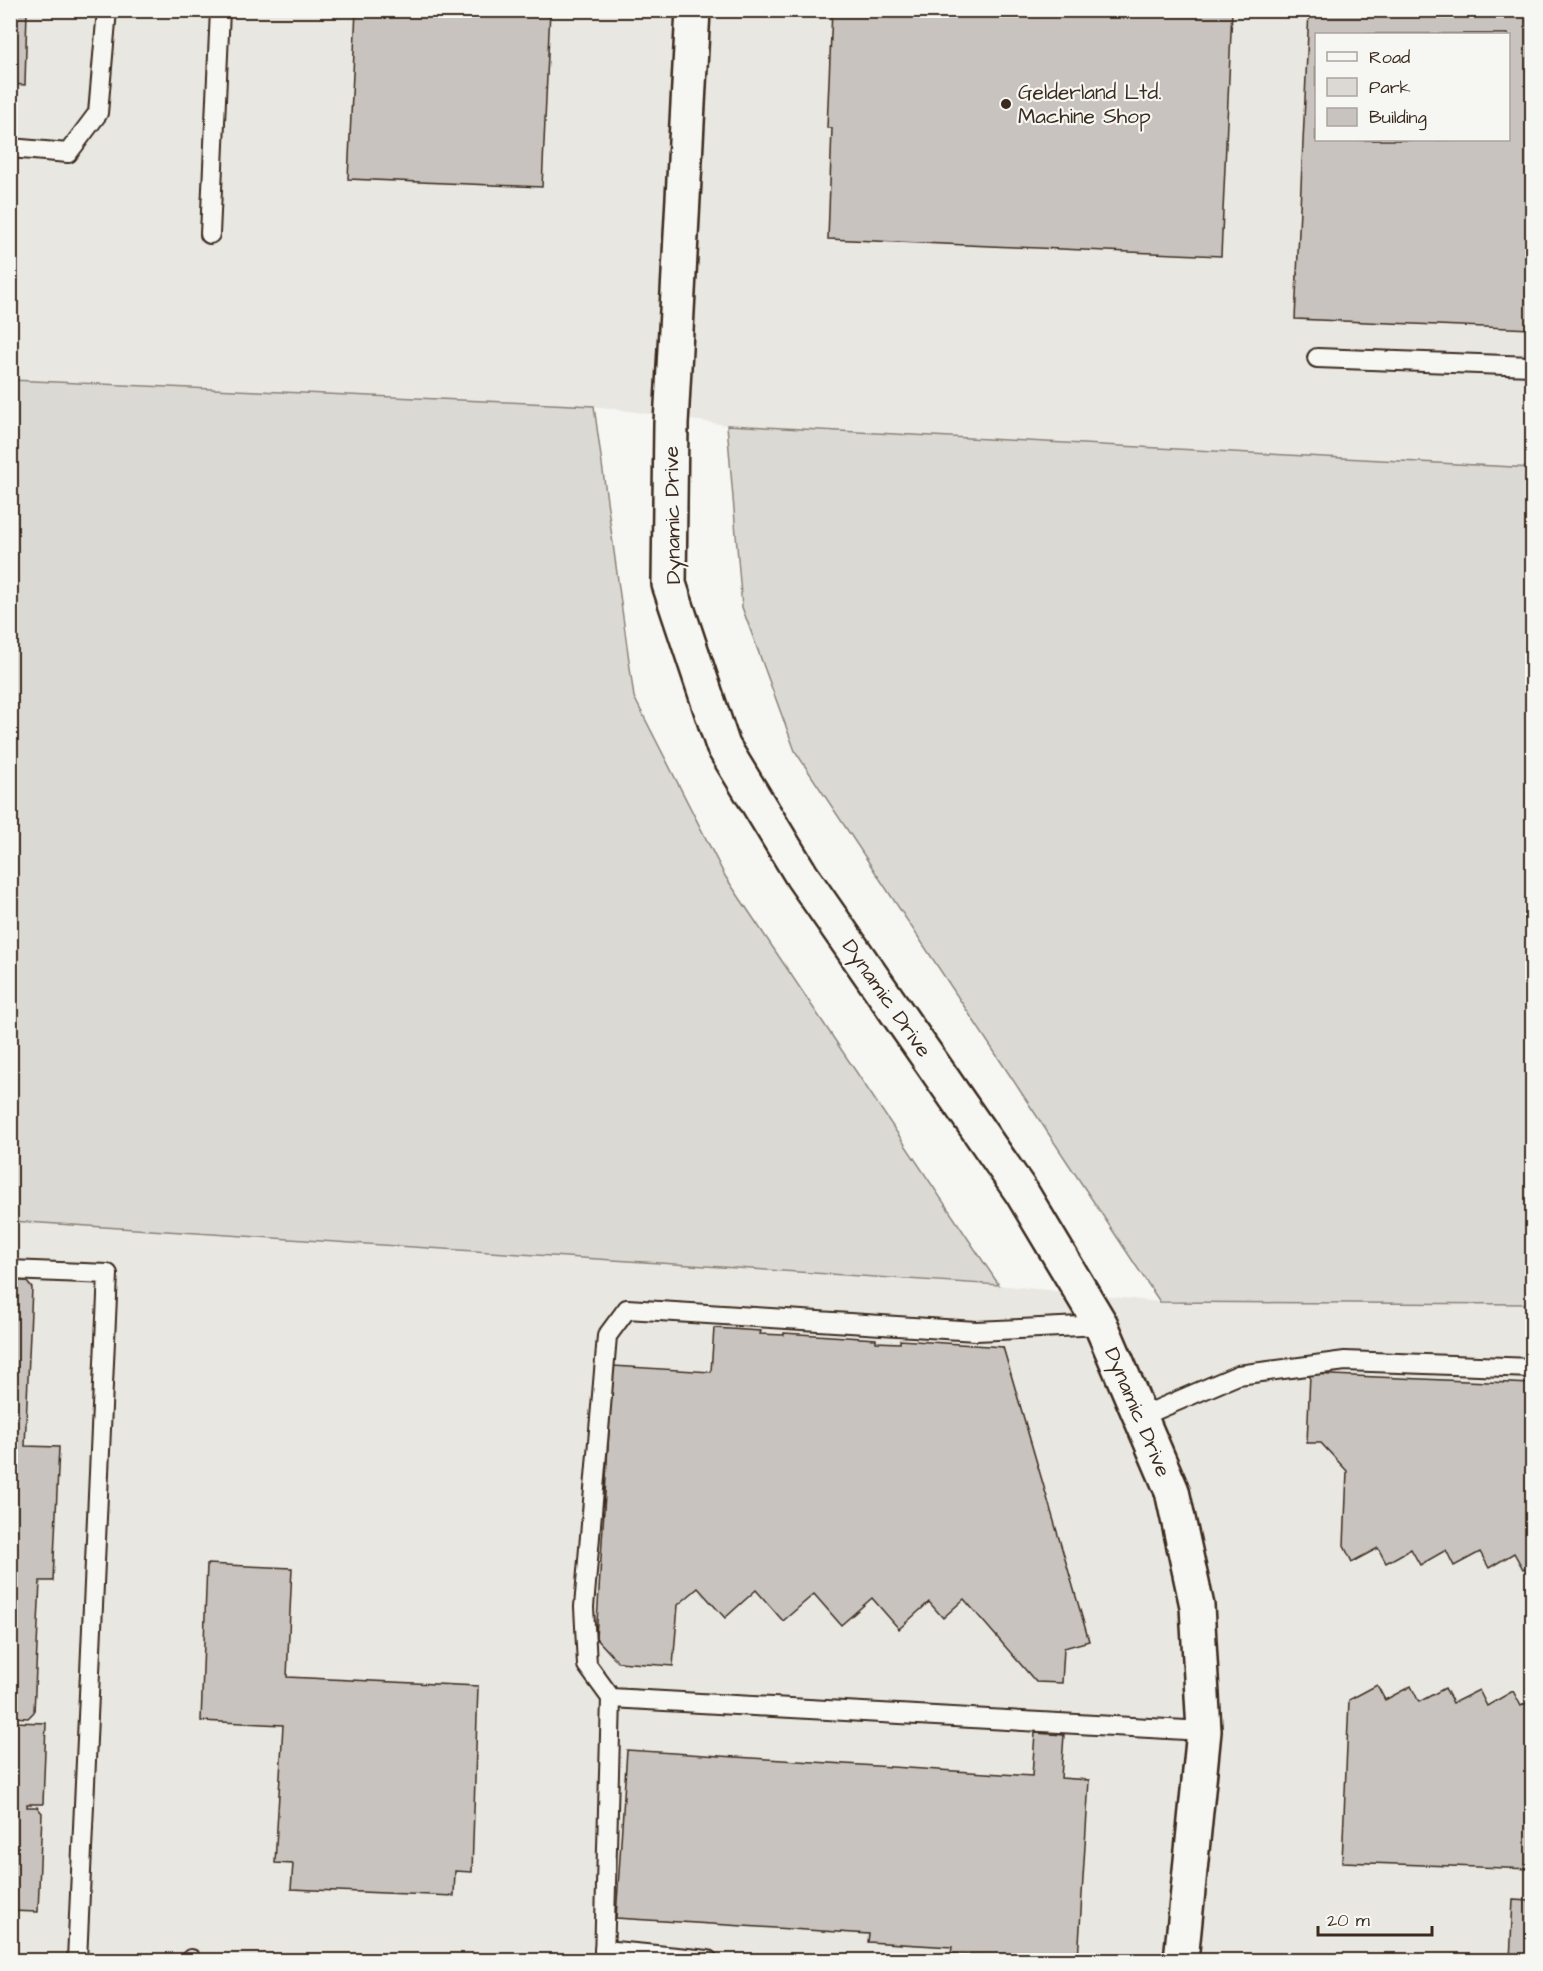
<svg xmlns="http://www.w3.org/2000/svg" width="1543" height="1971" font-family="'Architects Daughter',sans-serif">
	<style>
		.built { fill: #e8e7e2; fill-rule: evenodd }
		.green { fill: #dad9d3; stroke: #8a8278; stroke-width: 1.5 }
		.building { fill: #c8c3be; stroke: #3b2a1e; stroke-width: 1.5; fill-rule: evenodd }
		.lines { fill: none; stroke-linecap: round; stroke-linejoin: round }
		.lane-casing { stroke: #3b2a1e; stroke-width: 22 }
		.street-casing { stroke: #3b2a1e; stroke-width: 38 }
		.lane { stroke: #f6f6f2; stroke-width: 18 }
		.street { stroke: #f6f6f2; stroke-width: 33 }
		.poi-dot { fill: #3b2a1e; stroke: #f6f6f2; stroke-width: 2 }
		.labels { text-anchor: middle; stroke-width: 4.5; stroke-linejoin: round; paint-order: stroke }
		.poi-label { font-size: 21px; fill: #3b2a1e; stroke: #f6f6f2; text-anchor: start }
		.street-label { font-size: 21px; fill: #3b2a1e; stroke: #f6f6f2 }
	</style>
	<rect width="100%" height="100%" fill="#f6f6f2"/>
	<filter id="ink" filterUnits="userSpaceOnUse"><feTurbulence type="fractalNoise" baseFrequency=".0167" numOctaves="2"/><feDisplacementMap in="SourceGraphic" scale="12" xChannelSelector="R" yChannelSelector="G"/><feConvolveMatrix kernelMatrix="1 2 1 2 8 2 1 2 1" color-interpolation-filters="sRGB"/></filter>
	<g filter="url(#ink)">
		<g class="built">
			<path d="M10,11H1532V468L727,425L594,406L11,380ZM1316,34H1508V140H1316Z"/>
			<polygon points="10,1221 999,1285 1160,1302 1532,1304 1532,1960 137,1960 11,1956"/>
		</g>
		<g class="green">
			<polygon points="11,380 594,406 634,697 725,876 999,1285 11,1221"/>
			<polygon points="727,425 1532,468 1532,1304 1160,1302 795,751 742,607"/>
		</g>
		<g class="building">
			<polygon points="10,10 27,10 25,85 10,84"/>
			<polygon points="356,10 550,10 542,187 348,179"/>
			<polygon points="832,10 1232,10 1221,256 828,239 832,128 827,128"/>
			<path d="M1309,10H1532V329L1295,319ZM1316,34H1508V140H1316Z"/>
			<polygon points="10,1280 26,1281 32,1288 25,1446 59,1447 53,1581 40,1581 34,1712 28,1718 12,1717 12,1722 46,1723 43,1804 27,1804 27,1807 37,1807 42,1813 38,1912 10,1911"/>
			<polygon points="714,1328 761,1331 760,1334 784,1335 784,1333 876,1339 876,1342 900,1343 900,1340 1003,1347 1089,1641 1064,1648 1062,1683 1036,1682 964,1599 943,1618 929,1602 899,1629 872,1598 841,1625 814,1594 783,1621 756,1590 725,1618 698,1588 678,1605 673,1666 618,1662 596,1638 613,1366 711,1372"/>
			<polygon points="1310,1374 1532,1384 1532,1564 1523,1569 1514,1553 1489,1568 1480,1552 1454,1566 1446,1550 1420,1565 1411,1549 1386,1563 1378,1548 1352,1562 1344,1546 1347,1471 1321,1443 1307,1443"/>
			<polygon points="207,1564 292,1568 287,1677 478,1686 472,1872 455,1871 454,1896 291,1889 293,1864 275,1863 283,1725 201,1721"/>
			<polygon points="1377,1685 1385,1700 1411,1686 1419,1702 1445,1688 1453,1703 1479,1690 1487,1706 1513,1691 1521,1706 1532,1700 1532,1869 1342,1862 1349,1700"/>
			<polygon points="1035,1733 1064,1735 1061,1778 1089,1780 1078,1960 951,1954 952,1947 868,1942 869,1934 616,1918 627,1750 1032,1776"/>
			<polygon points="1513,1900 1532,1901 1532,1960 1510,1960"/>
		</g>
		<g class="lines">
			<defs>
				<g id="lane">
					<polyline points="10,148 68,153 98,113 107,10"/>
					<polyline points="210,234 220,10"/>
					<polyline points="1317,358 1532,366"/>
					<polyline points="10,1270 108,1274 77,1960"/>
					<polyline points="1101,1325 976,1331 627,1309 607,1336 584,1607 587,1665 611,1698 1204,1731"/>
					<polyline points="1140,1417 1238,1375 1345,1361 1532,1368"/>
					<polyline points="604,1950 708,1960"/>
					<polyline points="191,1960 191,1959"/>
					<polyline points="604,1960 611,1698"/>
				</g>
				<polyline id="street" points="693,10 671,424 669,584 723,746 802,876 1022,1193 1101,1325 1172,1491 1197,1606 1204,1731 1181,1960"/>
			</defs>
			<use href="#lane" class="lane-casing"/>
			<use href="#street" class="street-casing"/>
			<use href="#lane" class="lane"/>
			<use href="#street" class="street"/>
		</g>
	</g>
	<circle class="poi-dot" cx="1006" cy="104" r="6"/>
	<g class="labels">
		<g class="poi-label">
			<text x="1018" y="99">Gelderland Ltd.<tspan x="1018" dy="24">Machine Shop</tspan></text>
		</g>
		<g class="street-label">
			<text transform="translate(672 515) rotate(-91)" y="7">Dynamic Drive</text>
			<text transform="translate(887 998) rotate(55)" y="7">Dynamic Drive</text>
			<text transform="translate(1138 1412) rotate(67)" y="7">Dynamic Drive</text>
		</g>
	</g>
	<rect width="1543" height="1971" fill="none" stroke="#f6f6f2" stroke-width="36"/>
	<rect x="18" y="18" width="1507" height="1935" fill="none" stroke="#3b2a1e" stroke-width="2" filter="url(#ink)"/>
	<rect x="1315" y="33" width="195" height="108" fill="#f6f6f2" stroke="#aba49d" stroke-width="1.5"/>
	<rect x="1327" y="52" width="30" height="9" fill="#f6f6f2" stroke="#aba49d" stroke-width="1.5"/>
	<text x="1369" y="63" font-size="18" fill="#3b2a1e">Road</text>
	<rect x="1327" y="78" width="30" height="18" fill="#dad9d3" stroke="#aba49d" stroke-width="1.5"/>
	<text x="1369" y="93" font-size="18" fill="#3b2a1e">Park</text>
	<rect x="1327" y="108" width="30" height="18" fill="#c8c3be" stroke="#aba49d" stroke-width="1.5"/>
	<text x="1369" y="123" font-size="18" fill="#3b2a1e">Building</text>
	<path d="M1318 1926v9h114v-9" fill="none" stroke="#3b2a1e" stroke-width="3"/>
	<text x="1327" y="1926" font-size="18" fill="#3b2a1e" stroke="#f6f6f2" stroke-width="4.5" paint-order="stroke">20 m</text>
</svg>
